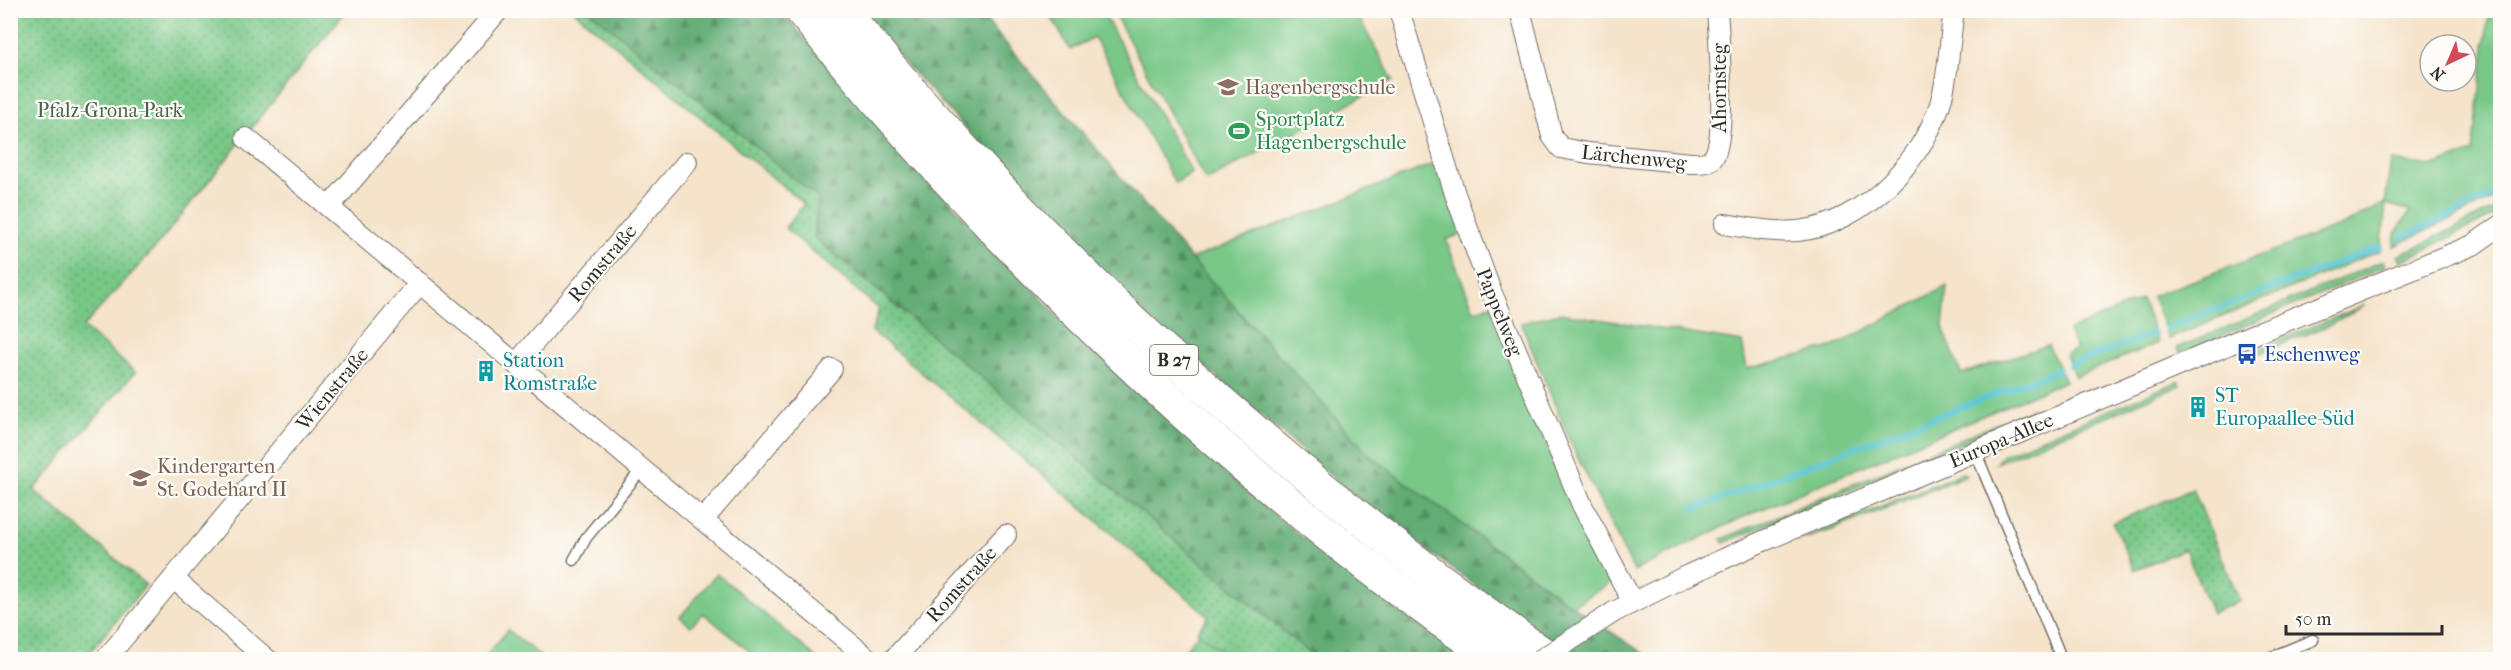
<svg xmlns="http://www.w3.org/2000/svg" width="2511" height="670" font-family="'IM FELL French Canon',serif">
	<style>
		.green { fill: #79c888; stroke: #527a5a; stroke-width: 1.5 }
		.forest { fill: url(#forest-firs); stroke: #466c50; stroke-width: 1.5 }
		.park { fill: url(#park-dots); stroke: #527a5a; stroke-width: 1.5 }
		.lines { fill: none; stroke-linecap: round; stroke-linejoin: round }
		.stream { stroke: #59c6d1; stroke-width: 6 }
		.service-casing { stroke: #726b63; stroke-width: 13 }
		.minor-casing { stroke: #726b63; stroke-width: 22 }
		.trunk-casing { stroke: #726b63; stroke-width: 35 }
		.service { stroke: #fff; stroke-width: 10 }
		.minor { stroke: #fff; stroke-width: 20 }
		.trunk { stroke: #fff; stroke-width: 33 }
		.minor-bridge-casing { stroke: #726b63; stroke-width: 22; stroke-linecap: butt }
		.minor-bridge { stroke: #fff; stroke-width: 20 }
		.labels { text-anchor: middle; stroke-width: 4.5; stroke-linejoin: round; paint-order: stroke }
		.shield { fill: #fdfcf7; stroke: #6a6a68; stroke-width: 1.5 }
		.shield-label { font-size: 18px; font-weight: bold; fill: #2b2b2b }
		.education-label { font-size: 20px; fill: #785e54; stroke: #fdfcf7; text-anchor: start }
		.street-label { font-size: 20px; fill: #2b2b2b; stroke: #fdfcf7 }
		.park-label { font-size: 20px; fill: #46624c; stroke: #fdfcf7 }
		.leisure-label { font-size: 20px; fill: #27864d; stroke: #fdfcf7; text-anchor: start }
		.transit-label { font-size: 20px; fill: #164399; stroke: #fdfcf7; text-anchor: start }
		.culture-label { font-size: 20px; fill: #0d838f; stroke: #fdfcf7; text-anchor: start }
	</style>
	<defs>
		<pattern id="forest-firs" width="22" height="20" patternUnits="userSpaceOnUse" patternTransform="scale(1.5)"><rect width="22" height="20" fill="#62ac74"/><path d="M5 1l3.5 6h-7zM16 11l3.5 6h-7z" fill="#518c5f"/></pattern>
		<pattern id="park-dots" width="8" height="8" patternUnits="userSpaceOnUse" patternTransform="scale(1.5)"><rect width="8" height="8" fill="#79c888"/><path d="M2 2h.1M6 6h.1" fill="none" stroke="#63a36f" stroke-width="1.8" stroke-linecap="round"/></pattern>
	</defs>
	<rect width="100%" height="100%" fill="#fdfcf7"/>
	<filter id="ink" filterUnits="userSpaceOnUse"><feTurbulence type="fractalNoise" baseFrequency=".0167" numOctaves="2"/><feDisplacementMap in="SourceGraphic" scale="12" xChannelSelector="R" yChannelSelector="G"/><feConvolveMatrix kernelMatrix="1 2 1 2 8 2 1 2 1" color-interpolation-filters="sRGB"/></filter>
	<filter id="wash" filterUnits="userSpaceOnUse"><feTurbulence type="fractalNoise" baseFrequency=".008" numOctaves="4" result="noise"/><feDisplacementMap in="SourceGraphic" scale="24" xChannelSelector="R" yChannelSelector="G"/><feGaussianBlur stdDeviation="1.35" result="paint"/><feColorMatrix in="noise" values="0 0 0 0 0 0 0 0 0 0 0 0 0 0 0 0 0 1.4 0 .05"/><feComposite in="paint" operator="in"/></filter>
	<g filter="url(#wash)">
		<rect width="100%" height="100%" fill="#f5e3ca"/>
		<g class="green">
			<polygon points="1048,11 1102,11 1192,173 1175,183 1094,37 1070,50"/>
			<polygon points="1113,11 1355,11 1393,80 1206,181"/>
			<polygon points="2489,11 2500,11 2500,196 2394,246 2395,234 2410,211 2386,204 2381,250 2169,339 2152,296 2347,223 2385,203 2391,161 2433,166 2473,152"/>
			<polygon points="1436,163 1463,233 1446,240 1474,311 1491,305 1580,524 1612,582 1572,606 1369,455 1191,259"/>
			<polygon points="2500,206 2500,212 2400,262 2397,256"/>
			<polygon points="2383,261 2386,266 2180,353 2177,348"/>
			<polygon points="1947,286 1943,327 1961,374 2048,345 2065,381 1741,518 1634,571 1572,446 1521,323 1560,313 1742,342 1747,369 1835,346"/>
			<polygon points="2142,299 2158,343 2075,377 2066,354 2077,349 2068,331"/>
			<polygon points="2365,305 2332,324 2250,357 2248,353"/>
			<polygon points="2179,381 2181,385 1996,463 2002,455"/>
			<polygon points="2032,409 2034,413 1724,543 1722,539"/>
			<polygon points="1962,473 1967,475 1832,530 1796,541"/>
			<polygon points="716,574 717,574 818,659 759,659 703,613 691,626 680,617"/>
			<polygon points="508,630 544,659 483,659"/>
			<polygon points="1199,633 1231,659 1176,660"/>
		</g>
		<g class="forest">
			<polygon points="590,11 781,11 926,176 1075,334 1246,491 1349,576 1468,659 1316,659 814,237 818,198"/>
			<polygon points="862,11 978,11 1191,259 1369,455 1572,606 1652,659 1576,659 1361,502 1141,311 1050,220 903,61"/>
		</g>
		<g class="park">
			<polygon points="10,11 346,11 154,249 83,327 135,372 34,490 146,585 84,659 11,659"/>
			<polygon points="574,11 590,11 818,198 814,237 1316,659 1231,659 1197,631 1209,616 872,331 879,309 785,228 804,204"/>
			<polygon points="2193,489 2240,601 2212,613 2185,549 2134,570 2113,523"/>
		</g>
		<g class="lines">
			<g class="stream">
				<polyline points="2401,238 2500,192"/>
				<polyline points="2167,328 2380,247"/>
				<polyline points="2070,365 2154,333"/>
				<polyline points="1694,509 2059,370"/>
			</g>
		</g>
	</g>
	<g filter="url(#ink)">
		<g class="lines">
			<defs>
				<g id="service">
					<polyline points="1975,451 2062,660"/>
					<polyline points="574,560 586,538 642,469"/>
					<polyline points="2264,660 2313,640"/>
				</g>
				<g id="minor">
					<polyline points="1399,10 1455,194 1491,291 1583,507 1632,601"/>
					<path d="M1520,10L1552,136L1561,148L1588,153L1691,163C1699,163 1708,164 1713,158C1727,139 1719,37 1717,10"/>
					<polyline points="246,138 870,660"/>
					<polyline points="329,207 497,12"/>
					<path d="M1725,224C1748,228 1774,233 1798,231C1863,225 1929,156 1943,93C1949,66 1950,37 1954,10"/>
					<polyline points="516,364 687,162"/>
					<polyline points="703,520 832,369"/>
					<polyline points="174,579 268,660"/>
					<polyline points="1614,612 1688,575 1761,542 2237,341 2473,245 2500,226"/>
					<polyline points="105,660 420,283"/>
					<polyline points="893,660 1006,535"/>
				</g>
				<g id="trunk">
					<path d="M801,10C1002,256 1235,480 1497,660"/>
					<path d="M842,10C1047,259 1286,477 1552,660"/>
				</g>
			</defs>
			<use href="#service" class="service-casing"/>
			<use href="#minor" class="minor-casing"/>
			<use href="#trunk" class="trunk-casing"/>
			<use href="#service" class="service"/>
			<use href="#minor" class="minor"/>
			<use href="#trunk" class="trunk"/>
			<defs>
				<polyline id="minor-bridge" points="1540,660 1614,612"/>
			</defs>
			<use href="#minor-bridge" class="minor-bridge-casing"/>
			<use href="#minor-bridge" class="minor-bridge"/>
		</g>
	</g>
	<defs>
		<symbol id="school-bare" viewBox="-9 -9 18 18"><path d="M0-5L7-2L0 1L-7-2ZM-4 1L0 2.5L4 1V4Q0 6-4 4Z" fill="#8d6e63" stroke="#fdfcf7" stroke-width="2.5" paint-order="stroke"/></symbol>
		<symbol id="stadium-bare" viewBox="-9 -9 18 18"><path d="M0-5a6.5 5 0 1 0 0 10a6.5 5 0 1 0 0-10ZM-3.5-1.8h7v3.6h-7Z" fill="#2e9e5b" stroke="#fdfcf7" stroke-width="2.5" paint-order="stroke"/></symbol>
		<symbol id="bus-bare" viewBox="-9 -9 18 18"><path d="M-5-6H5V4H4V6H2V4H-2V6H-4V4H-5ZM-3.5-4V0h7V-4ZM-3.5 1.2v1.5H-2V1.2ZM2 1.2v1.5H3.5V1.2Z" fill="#1a4fb4" stroke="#fdfcf7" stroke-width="2.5" paint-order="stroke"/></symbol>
		<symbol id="building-bare" viewBox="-9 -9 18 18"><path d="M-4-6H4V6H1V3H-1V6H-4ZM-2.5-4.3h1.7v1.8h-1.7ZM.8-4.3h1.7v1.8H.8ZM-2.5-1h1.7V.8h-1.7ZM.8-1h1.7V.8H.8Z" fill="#0f9aa8" stroke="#fdfcf7" stroke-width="2.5" paint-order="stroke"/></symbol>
	</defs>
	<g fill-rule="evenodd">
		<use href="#school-bare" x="1213" y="72" width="30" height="30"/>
		<use href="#stadium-bare" x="1224" y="116" width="30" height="30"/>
		<use href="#bus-bare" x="2232" y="339" width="30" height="30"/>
		<use href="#building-bare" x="471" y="356" width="30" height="30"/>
		<use href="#building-bare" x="2183" y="392" width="30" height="30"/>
		<use href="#school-bare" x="125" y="463" width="30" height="30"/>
	</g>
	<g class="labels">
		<rect class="shield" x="1150" y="345" width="48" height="30" rx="4.5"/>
		<g class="shield-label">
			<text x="1174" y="366">B 27</text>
		</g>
		<g class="education-label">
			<text x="1245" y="94">Hagenbergschule</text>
			<text x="157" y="473">Kindergarten<tspan x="157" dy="23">St. Godehard II</tspan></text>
		</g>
		<g class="street-label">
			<text transform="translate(1719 88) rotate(-90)" y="7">Ahornsteg</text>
			<text transform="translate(1634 157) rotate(6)" y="7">Lärchenweg</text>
			<text transform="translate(602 263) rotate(-50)" y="7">Romstraße</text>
			<text transform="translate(1500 312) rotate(68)" y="7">Pappelweg</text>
			<text transform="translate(332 389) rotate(-50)" y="7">Wienstraße</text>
			<text transform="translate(2001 440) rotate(-23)" y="7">Europa-Allee</text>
			<text transform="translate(961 584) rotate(-48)" y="7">Romstraße</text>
		</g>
		<g class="park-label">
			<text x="110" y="117">Pfalz-Grona-Park</text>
		</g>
		<g class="leisure-label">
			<text x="1256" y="126">Sportplatz<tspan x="1256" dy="23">Hagenbergschule</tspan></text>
		</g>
		<g class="transit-label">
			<text x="2264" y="361">Eschenweg</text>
		</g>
		<g class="culture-label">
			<text x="503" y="367">Station<tspan x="503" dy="23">Romstraße</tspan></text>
			<text x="2215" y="402">ST<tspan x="2215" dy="23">Europaallee-Süd</tspan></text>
		</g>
	</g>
	<rect width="2511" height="670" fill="none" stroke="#fdfcf7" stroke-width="36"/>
	<g transform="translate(2448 63) rotate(224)"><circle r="28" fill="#fdfcf7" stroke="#a9a8a5" stroke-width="1.5"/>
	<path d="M0-4.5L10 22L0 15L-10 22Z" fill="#d1495b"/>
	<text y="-9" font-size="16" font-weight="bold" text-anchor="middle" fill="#2b2b2b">N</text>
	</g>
	<path d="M2286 625v9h156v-9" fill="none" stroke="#2b2b2b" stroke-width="3"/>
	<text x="2295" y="625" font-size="18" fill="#2b2b2b" stroke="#fdfcf7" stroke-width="4.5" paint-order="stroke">50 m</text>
</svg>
